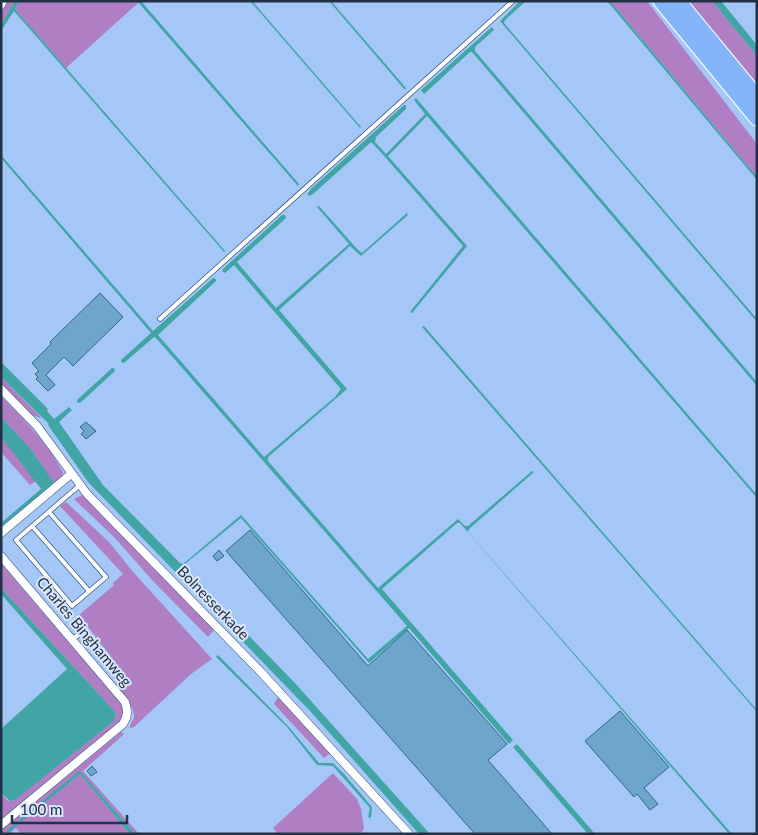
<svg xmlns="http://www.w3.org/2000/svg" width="758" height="835" font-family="Lato,sans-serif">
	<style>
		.green { fill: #b07ec3 }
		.water { fill: #41a5a6 }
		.building { fill: #6da6ca; stroke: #2f6889 }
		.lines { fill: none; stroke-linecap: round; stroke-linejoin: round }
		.lane-casing { stroke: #3c5b86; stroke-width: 5.5 }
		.street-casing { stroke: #3c5b86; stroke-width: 9 }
		.highway-casing { stroke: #fff; stroke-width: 17 }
		.lane { stroke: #fff; stroke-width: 4 }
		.street { stroke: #fff; stroke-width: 8 }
		.highway { stroke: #84b5f9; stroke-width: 15 }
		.labels { text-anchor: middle; stroke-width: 4; stroke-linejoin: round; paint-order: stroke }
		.street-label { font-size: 15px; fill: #233144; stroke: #d8e6fb }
	</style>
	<rect width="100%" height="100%" fill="#a4c7f8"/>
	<g class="green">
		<polygon points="8,1 15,1 1,25 1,12"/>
		<polygon points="19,1 137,1 138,3 66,68 15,9"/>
		<polygon points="610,1 647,1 757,144 757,177"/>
		<polygon points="688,1 712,1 757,56 757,84"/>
		<polygon points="1,377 39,415 41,418 32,415 1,384"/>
		<path d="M1,396C25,420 47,443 63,472L61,478L55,485L30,448L1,417Z"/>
		<polygon points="1,437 36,481 30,485 1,452"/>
		<polygon points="82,495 214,630 208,637 153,581 114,537 74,499"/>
		<path d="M66,502L109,542L134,573L212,659L191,674L134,727L130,728C130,722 133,722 134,717C135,706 120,694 114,686L119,680L116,674L112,658L79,615L114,585L113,583L123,574L60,506Z"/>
		<polygon points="1,563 122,705 125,711 122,720 54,778 1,819 1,793 8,801 13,801 114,721 116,713 1,588"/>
		<polygon points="278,697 331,753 324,758 274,704"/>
		<polygon points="121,732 124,734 83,771 139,834 135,834 81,772 7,831 8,832 80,774 130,834 21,834 16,828 9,834 1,834 1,830"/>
		<polygon points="333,773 357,799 361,809 364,829 360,834 278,834 273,828"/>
	</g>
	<g class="water">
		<polygon points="15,1 19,1 15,9 225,251 224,252 14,11 1,31 1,25"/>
		<polygon points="137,1 141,1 299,184 298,186"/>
		<polygon points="250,1 252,1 361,127 360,128"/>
		<polygon points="329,1 331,1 406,88 405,90"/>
		<polygon points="520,1 526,1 505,20 504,23 757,319 757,322 500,21"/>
		<polygon points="607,1 610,1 741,158 757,177 757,180"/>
		<polygon points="712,1 721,1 757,45 757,56"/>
		<polygon points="492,27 494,30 475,47 475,51 757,382 757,386 472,52 470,52 424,94 421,90"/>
		<polygon points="416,98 757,495 757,498 427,116 388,156 467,246 412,313 410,312 463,246 378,149 372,143 370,143 313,194 309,196 308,195 308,193 312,188 404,105 406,105 406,109 376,137 375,142 386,154 425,114 414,100"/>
		<polygon points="1,155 153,331 213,278 216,279 216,281 158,335 264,457 335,397 341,389 234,265 225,273 222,271 223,269 282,215 285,215 286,218 237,262 276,308 349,244 317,207 319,206 358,250 362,253 407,213 408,215 361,256 350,246 279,310 347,389 268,457 268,461 378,588 458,519 465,526 468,526 532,471 534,472 469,529 468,532 732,834 729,834 460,523 457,523 382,589 513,740 509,744 409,628 369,663 241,518 185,564 184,569 294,682 430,834 419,834 311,712 88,482 48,425 49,424 1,377 1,362 48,409 47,411 54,419 69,407 72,410 59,422 103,485 180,563 183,564 241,515 368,659 407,626 156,338 154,337 124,363 121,362 121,360 151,333 1,158"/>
		<polygon points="424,326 757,710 757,712 422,327"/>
		<polygon points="112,368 114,368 115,371 80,403 77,402 77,400"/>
		<polygon points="1,417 30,448 54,483 1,527 1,523 41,489 1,437"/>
		<polygon points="1,588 116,713 114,721 15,800 10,801 1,793 1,729 67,669 1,594"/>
		<polygon points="218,655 288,726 319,763 333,763 344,774 372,807 371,818 368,817 370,808 333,766 317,765 287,727 216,657"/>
		<polygon points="517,744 595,834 588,834 513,747"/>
		<polygon points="78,772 81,772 135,834 130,834 80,774 8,833 6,831"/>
	</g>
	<g class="building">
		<polygon points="100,293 123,317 73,366 64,357 46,375 55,385 48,391 36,379 38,377 35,374 39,371 32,363 51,344 50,342"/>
		<polygon points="86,422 96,431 86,439 81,434 84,431 80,427"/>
		<polygon points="250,530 368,666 407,630 507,744 488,760 552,834 475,834 226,551"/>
		<polygon points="219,550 224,556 217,561 213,556"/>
		<polygon points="620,711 669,767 644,788 658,804 650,810 637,794 634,797 585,741"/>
		<polygon points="92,766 97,772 91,776 87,771"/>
	</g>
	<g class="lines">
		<defs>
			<g id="lane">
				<polyline points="160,319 513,1"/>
				<polyline points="49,512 106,577 72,606 16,540 80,485"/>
				<polyline points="32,526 89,591"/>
				<polyline points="72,639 80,634 84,636 105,661"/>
			</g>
			<g id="street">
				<polyline points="1,5 3,1"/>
				<polyline points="1,389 37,426 87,494 259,670 409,834"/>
				<polyline points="1,533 71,474"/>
				<path d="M1,556L125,702C128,711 128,716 123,724L1,825"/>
			</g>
			<g id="highway">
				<polyline points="661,1 757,118"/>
				<polyline points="678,1 757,97"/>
			</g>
		</defs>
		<use href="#lane" class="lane-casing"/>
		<use href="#street" class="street-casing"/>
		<use href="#highway" class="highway-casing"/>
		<use href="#lane" class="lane"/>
		<use href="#street" class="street"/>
		<use href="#highway" class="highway"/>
	</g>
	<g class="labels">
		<g class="street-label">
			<text transform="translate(213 603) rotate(46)" y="5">Bolnesserkade</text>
			<text transform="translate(84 632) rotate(50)" y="5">Charles Binghamweg</text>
		</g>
	</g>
	<rect width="758" height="835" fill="none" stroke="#233144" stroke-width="5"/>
	<path d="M12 815v8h115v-8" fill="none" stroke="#233144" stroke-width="2.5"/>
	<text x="20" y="815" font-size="15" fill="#233144" stroke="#d8e6fb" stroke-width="4" paint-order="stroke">100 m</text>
</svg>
